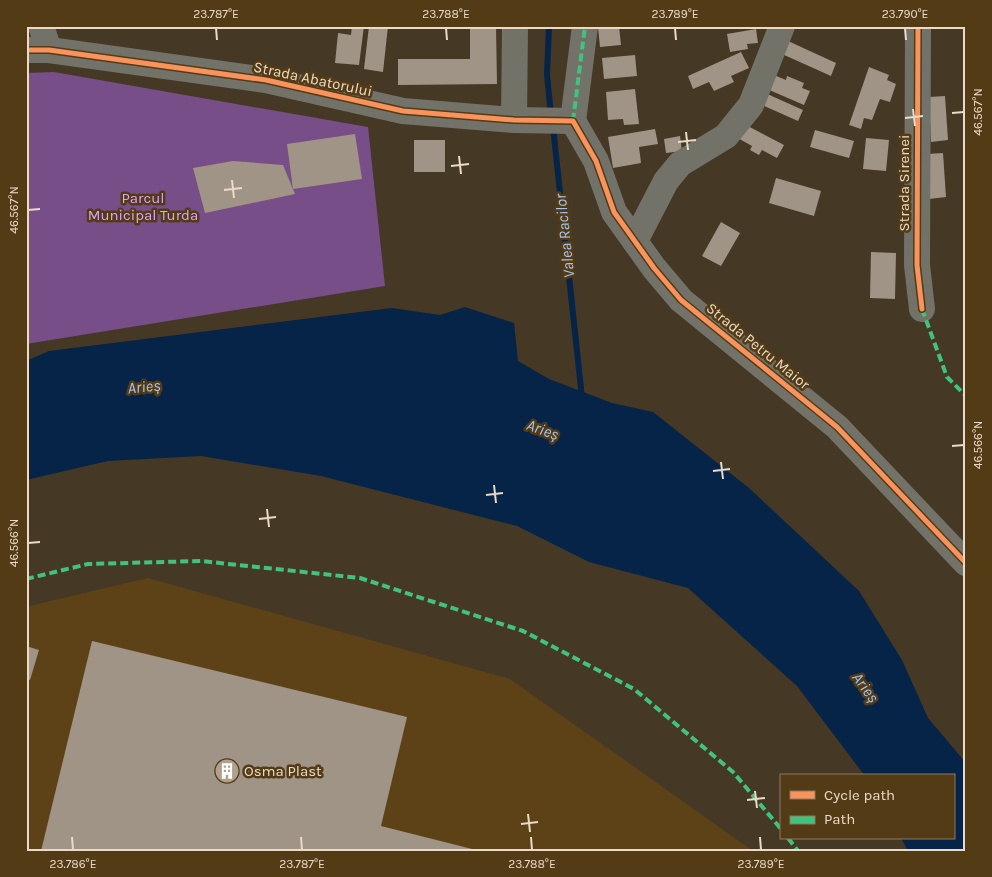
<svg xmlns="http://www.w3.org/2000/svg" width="992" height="877" font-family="Karla,sans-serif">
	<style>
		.built { fill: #5d4218 }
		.green { fill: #774e87 }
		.water { fill: #062447 }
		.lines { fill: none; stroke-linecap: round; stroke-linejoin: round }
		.stream { stroke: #062447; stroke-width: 6 }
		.building { fill: #a09486 }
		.minor { stroke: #737269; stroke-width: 26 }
		.quiet { stroke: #40c37c; stroke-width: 4; stroke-dasharray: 8 4; stroke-linecap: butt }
		.cycleway-casing { stroke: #533b16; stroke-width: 8 }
		.cycleway { stroke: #f8935d; stroke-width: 5 }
		.ticks { fill: none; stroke: #eadac7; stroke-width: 2 }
		.labels { text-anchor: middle; stroke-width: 5; stroke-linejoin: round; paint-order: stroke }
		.street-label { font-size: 15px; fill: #eadac7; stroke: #533b16 }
		.park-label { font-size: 15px; fill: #dfa4fc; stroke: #533b16 }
		.poi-label { font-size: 15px; fill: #eadac7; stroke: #533b16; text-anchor: start }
		.water-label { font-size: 16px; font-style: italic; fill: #a5c5ee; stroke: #533b16 }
		.neatline { fill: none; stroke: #eadac7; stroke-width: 2 }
		.ticks-label { font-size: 12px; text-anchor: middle; fill: #eadac7 }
	</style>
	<rect width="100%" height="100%" fill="#453824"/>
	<polygon class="built" points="148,578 510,679 753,851 26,851 26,619 29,606"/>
	<polygon class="green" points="54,72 368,127 385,286 26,344 26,73"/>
	<polygon class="water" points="465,307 514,323 518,361 549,379 612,403 653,412 749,488 859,591 902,660 928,718 966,763 966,851 908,851 901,838 953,838 953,776 865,776 797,686 688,588 589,562 517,526 321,476 201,456 108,461 26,480 26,361 49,351 392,308 440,315"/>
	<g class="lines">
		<g class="stream">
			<polyline points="549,26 547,75 551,115"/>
			<polyline points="553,127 582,398"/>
		</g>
	</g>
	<g class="building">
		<polygon points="352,26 364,26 359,65 335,63 338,33 351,35"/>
		<polygon points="369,26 388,26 383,72 364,69"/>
		<polygon points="470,26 496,26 497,84 398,85 398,59 470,59"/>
		<polygon points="619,26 621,45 600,47 598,27"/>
		<polygon points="756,29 758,43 747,44 748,49 730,52 727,34"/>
		<polygon points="788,41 836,63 831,76 782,54"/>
		<polygon points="741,52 749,68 731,76 734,82 714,91 709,82 693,89 688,76"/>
		<polygon points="635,55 637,76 604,79 602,58"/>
		<polygon points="869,67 889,75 887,80 896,84 890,102 880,99 872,120 864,118 861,129 849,125"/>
		<polygon points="774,75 786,80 787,76 804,83 802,88 810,91 804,105 767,89"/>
		<polygon points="635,89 639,124 624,125 623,119 608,120 606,92"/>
		<polygon points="765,93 803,110 798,121 760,104"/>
		<polygon points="945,96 948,140 931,142 929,97"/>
		<polygon points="744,124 784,145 777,158 762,150 759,155 750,150 752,146 736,137"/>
		<polygon points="655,129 658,144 639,147 641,163 613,168 608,137"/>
		<polygon points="815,130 854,141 849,158 810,147"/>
		<polygon points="355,134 362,179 293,189 287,144"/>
		<polygon points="680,136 682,151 666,153 664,139"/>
		<polygon points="866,138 889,140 886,171 863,169"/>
		<rect x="414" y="140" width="31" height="32"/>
		<polygon points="943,153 946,197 929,199 927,154"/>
		<polygon points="233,161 283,165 295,194 205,213 193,168"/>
		<polygon points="776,178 821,191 814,216 769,203"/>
		<polygon points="721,222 740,233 721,266 702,256"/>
		<polygon points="871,252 896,253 895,299 870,298"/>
		<polygon points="92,641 407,717 381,826 480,851 41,851"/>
		<polygon points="26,646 39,650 30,680 26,679"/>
	</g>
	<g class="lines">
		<g class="minor">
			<polyline points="41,26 49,50"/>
			<polyline points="918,26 917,265 922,309"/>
			<polyline points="26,50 49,50 266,80 403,111 514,120 573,121"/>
			<polyline points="514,120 515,26"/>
			<polyline points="573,121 596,161 614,212 654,268 681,300 837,427 966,563"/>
			<polyline points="573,121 585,26"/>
			<polyline points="635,241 666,181 680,164 726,136 751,105 782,26"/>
		</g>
		<g class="quiet">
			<polyline points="573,121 585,26"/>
			<polyline points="922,309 947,377 966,396"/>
			<polyline points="26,579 88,564 201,561 360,578 523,631 634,689 733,772 781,829"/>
			<polyline points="788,838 798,851"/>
		</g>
		<defs>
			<g id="cycleway">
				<polyline points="918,26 917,265 922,309"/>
				<polyline points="26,50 49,50 266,80 403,111 514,120 573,121 596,161 614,212 654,268 681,300 837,427 966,563"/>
			</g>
		</defs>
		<use href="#cycleway" class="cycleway-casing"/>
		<use href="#cycleway" class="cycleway"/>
	</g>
	<path class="ticks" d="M216,28L217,40M446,28L447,40M675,28L676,40M905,28L906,40M913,109L915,126M952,113L964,112M905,118L923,116M686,132L688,150M678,142L696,140M459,156L461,174M451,166L469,164M232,180L234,198M224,190L242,188M28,210L40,209M952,446L964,445M721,462L723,479M713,471L730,469M494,485L496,503M486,495L503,493M267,509L269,527M259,519L276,517M28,543L40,542M755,791L757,808M747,800L765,798M528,814L530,832M521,824L538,822M72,837L73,850M301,837L302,850M531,837L532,850M760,837L761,850"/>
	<defs>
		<symbol id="building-disc" viewBox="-11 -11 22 22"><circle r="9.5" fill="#b0a18e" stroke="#533b16"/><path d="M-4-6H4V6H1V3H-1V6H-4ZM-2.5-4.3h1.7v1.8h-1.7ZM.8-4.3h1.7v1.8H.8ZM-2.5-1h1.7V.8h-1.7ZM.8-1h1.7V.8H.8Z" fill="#fff"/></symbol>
	</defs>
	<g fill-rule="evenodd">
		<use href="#building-disc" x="213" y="757" width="28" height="28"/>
	</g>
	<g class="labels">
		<g class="street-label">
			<text transform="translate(313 79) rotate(12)" y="5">Strada Abatorului</text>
			<text transform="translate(904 183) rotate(-90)" y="5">Strada Sirenei</text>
			<text transform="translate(758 346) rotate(39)" y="5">Strada Petru Maior</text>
		</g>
		<g class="park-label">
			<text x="143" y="203">Parcul<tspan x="143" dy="17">Municipal Turda</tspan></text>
		</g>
		<g class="poi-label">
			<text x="244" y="776">Osma Plast</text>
		</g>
		<g class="water-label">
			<text transform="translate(564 236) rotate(-96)" y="6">Valea Racilor</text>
			<text transform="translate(144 386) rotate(-5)" y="6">Arieș</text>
			<text transform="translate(543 429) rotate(20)" y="6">Arieș</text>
			<text transform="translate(866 687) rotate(54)" y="6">Arieș</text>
		</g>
	</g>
	<rect width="992" height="877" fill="none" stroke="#533b16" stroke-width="55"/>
	<rect x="780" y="774" width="175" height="65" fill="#533b16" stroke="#8f7b5d"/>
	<rect x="790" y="791" width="25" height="8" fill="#f8935d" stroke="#8f7b5d"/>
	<text x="824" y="800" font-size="15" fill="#eadac7">Cycle path</text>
	<rect x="790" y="816" width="25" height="8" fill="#40c37c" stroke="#8f7b5d"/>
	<text x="824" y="824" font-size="15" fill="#eadac7">Path</text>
	<rect x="28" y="28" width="936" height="822" class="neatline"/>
	<g class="ticks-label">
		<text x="216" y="18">23.787°E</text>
		<text x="446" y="18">23.788°E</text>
		<text x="675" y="18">23.789°E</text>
		<text x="905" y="18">23.790°E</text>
		<text transform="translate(978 112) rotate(-90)" y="4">46.567°N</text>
		<text transform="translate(14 210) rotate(-90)" y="4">46.567°N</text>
		<text transform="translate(978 445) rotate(-90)" y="4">46.566°N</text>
		<text transform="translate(14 543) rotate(-90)" y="4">46.566°N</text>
		<text x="73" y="868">23.786°E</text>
		<text x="302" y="868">23.787°E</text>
		<text x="532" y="868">23.788°E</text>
		<text x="761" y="868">23.789°E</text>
	</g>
</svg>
